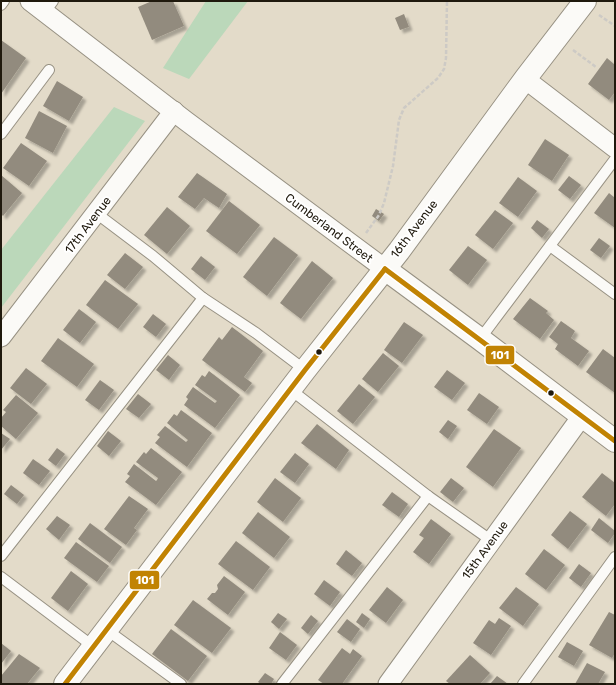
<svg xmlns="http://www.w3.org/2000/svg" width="616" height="685" font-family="Rubik,sans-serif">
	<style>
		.green { fill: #bbd8ba }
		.building { fill: #928b7e; filter: url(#shadow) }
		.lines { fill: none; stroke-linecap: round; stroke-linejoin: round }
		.lane-casing { stroke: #979183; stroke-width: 12 }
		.street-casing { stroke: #979183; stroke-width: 21 }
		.secondary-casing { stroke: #979183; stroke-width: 24 }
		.path { stroke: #cdcac5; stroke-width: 2.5; stroke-dasharray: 4 2; stroke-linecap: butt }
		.lane { stroke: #fbfaf7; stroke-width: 10 }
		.street { stroke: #fbfaf7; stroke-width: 19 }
		.secondary { stroke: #fbfaf7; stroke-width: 22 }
		.bus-1-casing { stroke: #fff; stroke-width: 8 }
		.bus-1 { stroke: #c18303; stroke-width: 5 }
		.bus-dot { fill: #1f190d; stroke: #fff; stroke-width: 1.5 }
		.labels { text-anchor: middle; stroke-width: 4; stroke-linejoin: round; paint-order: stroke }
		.street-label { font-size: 12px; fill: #1f190d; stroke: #fff }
		.line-badge { stroke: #fff; stroke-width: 1.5 }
		.badge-label { font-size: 11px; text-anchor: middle; font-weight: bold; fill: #fff }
	</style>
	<defs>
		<filter id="shadow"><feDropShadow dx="3.5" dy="3.5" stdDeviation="1" flood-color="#0004"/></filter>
	</defs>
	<rect width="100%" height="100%" fill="#e3dbc9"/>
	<g class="green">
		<polygon points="206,1 248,1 189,79 163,68"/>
		<polygon points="114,107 145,121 1,308 1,250"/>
	</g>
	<g class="building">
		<polygon points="152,1 173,1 184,26 152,40 138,7"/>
		<polygon points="404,14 409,27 400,30 395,18"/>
		<polygon points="1,40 26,58 1,94"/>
		<polygon points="607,58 615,65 615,92 609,100 588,84"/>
		<polygon points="57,81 83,97 69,121 43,106"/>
		<polygon points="39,111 67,126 53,153 25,138"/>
		<polygon points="545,139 569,155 552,181 528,165"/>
		<polygon points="21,143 47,161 29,186 3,168"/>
		<polygon points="197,173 227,194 219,208 204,198 195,209 178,197"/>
		<polygon points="1,175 22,193 3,216 1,214"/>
		<polygon points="569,176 581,185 570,199 558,190"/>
		<polygon points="518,177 537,191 518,217 499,203"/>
		<polygon points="609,193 615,198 615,228 594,213"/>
		<polygon points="229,201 260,225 237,254 206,231"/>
		<polygon points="167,207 190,226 167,254 144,235"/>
		<polygon points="376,209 384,214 379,221 372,216"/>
		<polygon points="495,210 513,223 493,249 475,235"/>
		<polygon points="537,220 549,229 542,238 531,228"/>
		<polygon points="274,237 298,255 267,296 243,277"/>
		<polygon points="599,238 610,246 601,258 590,250"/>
		<polygon points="468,246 487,260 468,285 449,270"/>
		<polygon points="125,253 143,267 125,289 107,275"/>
		<polygon points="201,256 215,267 205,280 191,269"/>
		<polygon points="312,261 333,278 301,319 280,303"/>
		<polygon points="105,280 138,304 118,329 86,305"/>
		<polygon points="530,298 548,311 546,313 554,320 540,339 513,319"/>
		<polygon points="79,309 96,322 80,343 63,330"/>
		<polygon points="153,314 166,324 156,337 143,327"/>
		<polygon points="561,321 575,331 571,338 589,351 578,366 555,349 558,344 549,337"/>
		<polygon points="404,322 423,335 402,363 384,350"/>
		<polygon points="232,327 263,351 244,377 252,383 245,392 202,360 219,337 222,340"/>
		<polygon points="58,338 94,364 77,387 41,361"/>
		<polygon points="603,349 615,358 615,393 586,372"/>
		<polygon points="383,353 399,366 378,392 362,379"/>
		<polygon points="168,355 180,365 169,380 156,370"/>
		<polygon points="26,368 47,384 31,404 10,388"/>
		<polygon points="447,370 465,383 452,400 434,387"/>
		<polygon points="209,371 240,395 215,428 184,405 188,399 186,397 193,387 215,403 217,401 195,385 202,375 205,377"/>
		<polygon points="100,380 114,390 99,410 85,400"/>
		<polygon points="359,384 375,397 353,424 337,411"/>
		<polygon points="479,393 499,407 487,424 467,410"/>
		<polygon points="138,394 151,404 139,418 126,409"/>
		<polygon points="16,395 38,413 16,439 1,426 1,418 6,412 3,410"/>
		<polygon points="181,410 212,433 187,467 155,443 160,437 157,435 165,426 186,442 188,440 167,423 174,414 177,416"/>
		<polygon points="448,420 457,426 448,439 439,432"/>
		<polygon points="317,424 349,450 336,469 301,443"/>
		<polygon points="494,429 521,448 493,487 466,467"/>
		<polygon points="108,431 121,441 109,456 97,446"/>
		<polygon points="1,433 10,439 1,450"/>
		<polygon points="57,448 65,454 56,466 48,460"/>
		<polygon points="151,448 182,472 156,505 125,482 130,476 127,474 134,464 156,481 157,480 158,478 136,462 144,452 146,454"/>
		<polygon points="295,453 309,464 295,483 280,472"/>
		<polygon points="33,459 50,471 39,485 23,473"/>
		<polygon points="602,473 615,483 615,504 606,516 582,497"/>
		<polygon points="275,478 301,498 283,522 257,502"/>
		<polygon points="451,478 464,488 453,502 440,492"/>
		<polygon points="11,485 24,495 17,504 4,494"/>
		<polygon points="392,492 408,504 399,517 382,505"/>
		<polygon points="129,496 148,509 134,528 137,530 126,545 104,529"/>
		<polygon points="570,511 587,524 568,549 551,535"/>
		<polygon points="258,512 290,537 274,558 242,533"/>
		<polygon points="57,516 70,525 59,540 46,529"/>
		<polygon points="599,518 615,531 615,533 608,543 591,530"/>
		<polygon points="431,519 451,534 429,564 413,552 424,538 419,535"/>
		<polygon points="90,523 122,547 110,563 78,539"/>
		<polygon points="236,541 270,567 253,590 218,564"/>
		<polygon points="76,542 109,566 97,582 64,558"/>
		<polygon points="544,549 565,565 546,590 525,574"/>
		<polygon points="346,550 362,563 352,576 336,564"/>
		<polygon points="579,564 591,573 581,587 569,578"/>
		<polygon points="71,571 88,584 68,611 51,598"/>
		<polygon points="224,576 245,592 228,615 207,599 212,593 215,593 218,589 217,585"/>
		<polygon points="324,580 340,592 330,606 314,594"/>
		<polygon points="387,587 403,600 386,623 369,610"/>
		<polygon points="516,587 539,604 523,626 499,608"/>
		<polygon points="193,600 231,628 212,653 174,625"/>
		<polygon points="609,612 615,615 615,653 612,658 589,645"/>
		<polygon points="278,613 287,619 279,629 271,622"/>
		<polygon points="362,613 370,619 364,628 356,622"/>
		<polygon points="311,615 318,621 308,634 301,628"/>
		<polygon points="499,618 511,626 491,655 473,643 489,620 495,624"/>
		<polygon points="347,619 360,629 351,642 337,632"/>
		<polygon points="171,629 207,656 188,681 152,654"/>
		<polygon points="280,632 297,645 286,660 269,648"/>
		<polygon points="567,642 583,651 574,666 558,657"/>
		<polygon points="1,643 11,651 1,664"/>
		<polygon points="342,648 350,654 353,649 362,656 342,684 324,684 318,680"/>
		<polygon points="19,654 40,668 27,684 1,684 1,676"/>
		<polygon points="470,655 490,673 480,684 450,684 446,681"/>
		<polygon points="587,663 605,672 598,684 575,684"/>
		<polygon points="265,673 274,679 271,684 261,684 258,682"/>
		<polygon points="497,676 508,684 490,684"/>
	</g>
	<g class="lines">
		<defs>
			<g id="lane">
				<polyline points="1,5 4,1"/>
				<polyline points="45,12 53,1"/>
				<polyline points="1,134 49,70"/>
				<polyline points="96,213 153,256 203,298 256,333 305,370"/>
				<polyline points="550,246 615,294"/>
				<polyline points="480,339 615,159"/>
				<polyline points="291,390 428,496 492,541"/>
				<polyline points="1,556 203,298"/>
				<polyline points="1,577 94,647"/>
				<polyline points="107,630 181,684"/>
				<polyline points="282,684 428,496"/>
				<polyline points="523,684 615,557"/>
			</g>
			<g id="street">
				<polyline points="30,1 186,121 385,269"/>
				<polyline points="525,79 615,148"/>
				<polyline points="1,337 174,111"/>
				<polyline points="388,684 582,416"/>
			</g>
			<g id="secondary">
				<polyline points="385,269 480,339 615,441"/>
				<polyline points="65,684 305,370 399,251 525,79 585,1"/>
			</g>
		</defs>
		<use href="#lane" class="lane-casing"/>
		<use href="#street" class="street-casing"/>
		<use href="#secondary" class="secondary-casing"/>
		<g class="path">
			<polyline points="599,15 615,26"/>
			<polyline points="573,50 596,67"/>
			<polyline points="366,233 379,215 384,203 393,166 399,120 404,108 438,78 444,69 446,58 447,1"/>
		</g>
		<use href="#lane" class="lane"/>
		<use href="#street" class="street"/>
		<use href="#secondary" class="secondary"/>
		<defs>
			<g id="bus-1">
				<polyline points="385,269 615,441"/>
				<polyline points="65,684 305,370 385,269"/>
			</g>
		</defs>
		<use href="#bus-1" class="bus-1-casing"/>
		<use href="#bus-1" class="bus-1"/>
	</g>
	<g class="bus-dot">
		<circle cx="319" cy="352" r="3.5"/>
		<circle cx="551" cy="393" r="3.5"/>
	</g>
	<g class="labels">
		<g class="street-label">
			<text transform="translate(88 225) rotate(-53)" y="4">17th Avenue</text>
			<text transform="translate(329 228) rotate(37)" y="4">Cumberland Street</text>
			<text transform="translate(414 229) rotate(-53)" y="4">16th Avenue</text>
			<text transform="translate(485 550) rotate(-54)" y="4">15th Avenue</text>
		</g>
	</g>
	<g class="line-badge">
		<rect x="485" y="345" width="30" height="20" rx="4" fill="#c18303"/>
		<rect x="129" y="570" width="31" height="20" rx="4" fill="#c18303"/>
	</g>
	<g class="badge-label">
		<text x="500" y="359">101</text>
		<text x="145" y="584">101</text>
	</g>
	<rect width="616" height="685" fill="none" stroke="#1f190d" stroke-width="4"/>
</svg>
